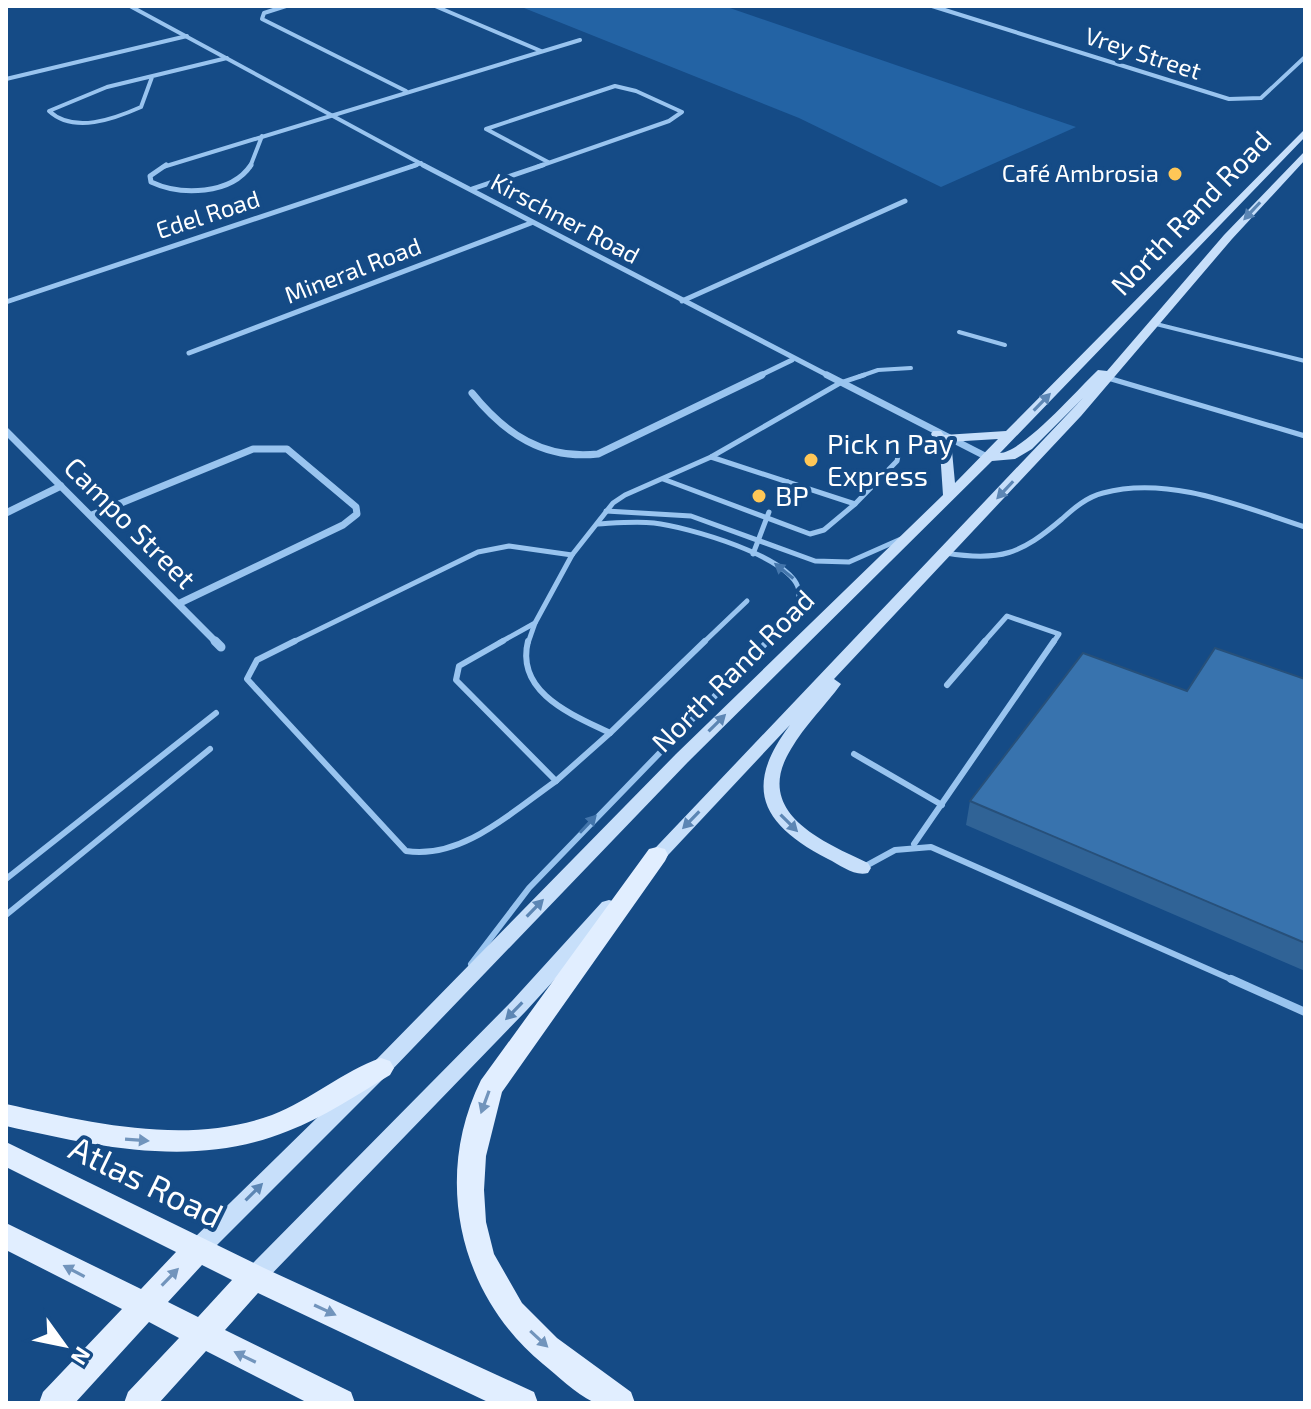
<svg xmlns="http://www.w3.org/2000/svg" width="1311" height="1409" font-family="'Exo 2',sans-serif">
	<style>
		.green { fill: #2363a4 }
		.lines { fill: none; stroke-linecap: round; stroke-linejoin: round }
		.service-far3 { stroke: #99c4ef; stroke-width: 4 }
		.service-far2 { stroke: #99c4ef; stroke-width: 5 }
		.service-far1 { stroke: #99c4ef; stroke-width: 6 }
		.service { stroke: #99c4ef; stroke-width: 8 }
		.minor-far3 { stroke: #99c4ef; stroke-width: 4 }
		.minor-far2 { stroke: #99c4ef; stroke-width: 5 }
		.minor-far1 { stroke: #99c4ef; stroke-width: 7 }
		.minor { stroke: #99c4ef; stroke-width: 9 }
		.secondary { fill: #c7dffa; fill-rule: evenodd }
		.primary { fill: #e1eeff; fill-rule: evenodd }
		.wall { fill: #306396 }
		.building { fill: #3873ae; stroke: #27507a; stroke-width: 2 }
		.oneway { fill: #5c86b4 }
		.oneway2 { fill: #4375ab }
		.oneway3 { fill: #7194bc }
		.poi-dot { fill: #ffc757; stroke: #154b86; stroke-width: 3 }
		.labels { text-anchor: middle; stroke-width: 8; stroke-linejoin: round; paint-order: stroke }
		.far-street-label { font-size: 24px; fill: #fff; stroke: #154b86 }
		.far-poi-label { font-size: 24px; fill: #fff; stroke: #154b86; text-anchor: end }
		.street-label { font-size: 28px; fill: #fff; stroke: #154b86 }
		.poi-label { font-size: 28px; fill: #fff; stroke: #154b86; text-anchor: start }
		.near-street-label { font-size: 34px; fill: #fff; stroke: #154b86 }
	</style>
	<rect width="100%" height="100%" fill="#154b86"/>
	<polygon class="green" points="519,6 724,6 1076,127 941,187 799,118"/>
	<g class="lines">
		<g class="service-far3">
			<polyline points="1156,324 1305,361"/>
			<polyline points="959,332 1005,345"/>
			<polyline points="858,377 878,370 911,368"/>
		</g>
		<g class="service-far2">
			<polyline points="1108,378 1305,436"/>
			<polyline points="711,457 855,504 897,461 898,456 886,443"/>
			<polyline points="663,479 810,534 824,530 855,504"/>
			<polyline points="781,493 788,482"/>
			<polyline points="606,511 691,516 815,561 849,562 901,539"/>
			<path d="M598,524C616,523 635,521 654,523C683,526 797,557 799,592C800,613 780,630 766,643"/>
			<path d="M946,553C1000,562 1021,554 1062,519C1074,508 1087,497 1103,493C1169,475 1243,507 1305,527"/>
			<polyline points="753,554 769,512"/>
			<polyline points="572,555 613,503 625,495 711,457 840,383 864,375"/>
			<polyline points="291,643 478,552 509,546 572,555"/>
			<polyline points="499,643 535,623 572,555"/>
			<polyline points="528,643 535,623"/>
			<polyline points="703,643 747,601"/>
			<polyline points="983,643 1007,616 1059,634 1053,643"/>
		</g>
		<g class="service-far1">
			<path d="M295,641L257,660L247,679L406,851C462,860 513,811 556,781L456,680L459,666L503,641"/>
			<path d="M528,641C515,693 573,715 610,733L705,641"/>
			<polyline points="947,685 985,641"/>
			<polyline points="854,754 942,805"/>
			<polyline points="556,781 610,733"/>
			<polyline points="914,844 1054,641"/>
			<polyline points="862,868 895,850 931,847 1235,981"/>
			<polyline points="6,879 216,713"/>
			<polyline points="6,915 210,749"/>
			<polyline points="471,964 529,888 768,641"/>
		</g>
		<polyline class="service" points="1231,979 1305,1012"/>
		<g class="minor-far3">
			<polyline points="130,6 427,167"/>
			<polyline points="286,6 264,13 262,19 406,91"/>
			<polyline points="435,6 541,51"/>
			<polyline points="932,6 1229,99 1261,98 1305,57"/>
			<path d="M152,77L141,107C114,119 74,134 49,111L107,87L227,58"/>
			<polyline points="6,79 187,36"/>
			<polyline points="163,167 580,40"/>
			<polyline points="250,167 262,136"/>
			<polyline points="410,167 421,163"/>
			<polyline points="537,167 669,121 682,112 636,91 615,86 486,129 548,162"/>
		</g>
		<g class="minor-far2">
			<path d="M166,165L150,176L151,182C181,196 231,195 251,165"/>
			<polyline points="423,165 831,377"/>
			<polyline points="472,189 543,165"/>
			<polyline points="682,301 905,201"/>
			<polyline points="6,302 416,165"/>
			<polyline points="189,353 531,223"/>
			<polyline points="757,377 792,360"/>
		</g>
		<g class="minor-far1">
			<polyline points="827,375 987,457"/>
			<path d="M472,393C505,434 544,460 598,454L762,375"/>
			<polyline points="6,431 217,643"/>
			<polyline points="6,513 61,486"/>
			<polyline points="92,515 253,449 287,449 356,507 357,514 343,525 180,603"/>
		</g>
		<polyline class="minor" points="215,641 221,647"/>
		<g class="secondary">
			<path d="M1305,129V137L1000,453C1023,452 1078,389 1098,370L1107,371L1224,235L1305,151V160L1232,239L1081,416L834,679L841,684C825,706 805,725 791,749C752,812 821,841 868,863L871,868L868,873C855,877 840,865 828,859C762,825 742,788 790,725L655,869H643L640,864L1083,398L1032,449L1015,459L992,461L688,762L388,1074L207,1255L199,1258L191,1255L188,1248L191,1241L374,1062L676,754L943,495L940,451L931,434L933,431H941L944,435L1006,431ZM998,439L955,483L952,451L948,442Z"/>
			<polygon points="609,900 616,902 618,907 616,912 526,1011 262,1284 254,1288 246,1284 243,1277 246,1270 512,1001 602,902"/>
		</g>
		<g class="primary">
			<path d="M657,847L665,849L668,855L665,861L502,1092L486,1156L484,1190L486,1222L494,1254L522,1303L557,1338L631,1392L635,1403C623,1403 603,1407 593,1402C575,1393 558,1376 543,1364C460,1296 432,1179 481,1080L649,849Z"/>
			<path d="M381,1058L390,1061L394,1068L390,1075C357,1095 324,1117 288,1131C196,1169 99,1147 6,1126V1104C92,1123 187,1146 272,1115C311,1100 343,1071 381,1058Z"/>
			<path d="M6,1142L264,1268L534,1392L538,1403H490L258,1293L225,1330L351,1392L355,1403H308L206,1351L159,1403H124L128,1392L179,1338L149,1322L75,1403H39L43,1392L122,1309L6,1250V1223L141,1289L176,1252L6,1167ZM202,1265L232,1280L198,1317L168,1302Z"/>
		</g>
	</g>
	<polygon class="wall" points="1305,679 1305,971 966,825 970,801 1187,691"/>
	<polygon class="building" points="1215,648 1305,679 1305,943 970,801 1083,653 1187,691"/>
	<defs><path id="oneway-solid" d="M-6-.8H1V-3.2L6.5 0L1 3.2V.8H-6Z" transform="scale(2)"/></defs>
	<g class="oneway">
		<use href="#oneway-solid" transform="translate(1252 211) rotate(133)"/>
		<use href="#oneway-solid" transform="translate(1042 402) rotate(-46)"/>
		<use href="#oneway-solid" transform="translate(1005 490) rotate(133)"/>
		<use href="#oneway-solid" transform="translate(717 723) rotate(-45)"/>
		<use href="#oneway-solid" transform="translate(691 820) rotate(134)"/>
		<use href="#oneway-solid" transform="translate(789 823) rotate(45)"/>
		<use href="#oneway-solid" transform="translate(535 908) rotate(-46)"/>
		<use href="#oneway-solid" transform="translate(514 1011) rotate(134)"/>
		<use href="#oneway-solid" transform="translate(254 1192) rotate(-45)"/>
	</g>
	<g class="oneway2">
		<use href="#oneway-solid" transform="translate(784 571) rotate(-141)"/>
		<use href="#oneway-solid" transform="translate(588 824) rotate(-47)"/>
	</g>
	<g class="oneway3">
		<use href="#oneway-solid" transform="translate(485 1102) rotate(110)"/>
		<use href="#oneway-solid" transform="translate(137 1140) rotate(4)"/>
		<use href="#oneway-solid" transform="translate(74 1271) rotate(-152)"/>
		<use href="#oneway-solid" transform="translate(170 1277) rotate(-46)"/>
		<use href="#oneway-solid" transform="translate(325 1310) rotate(25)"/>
		<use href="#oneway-solid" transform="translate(539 1339) rotate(43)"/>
		<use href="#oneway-solid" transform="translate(245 1357) rotate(-154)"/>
	</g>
	<g class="poi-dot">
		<circle cx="1175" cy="174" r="8"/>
		<circle cx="811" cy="460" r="8"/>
		<circle cx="759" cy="496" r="8"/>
	</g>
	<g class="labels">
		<g class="far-street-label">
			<text transform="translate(1143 54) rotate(18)" y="8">Vrey Street</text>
			<text transform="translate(208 215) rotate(-18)" y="8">Edel Road</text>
			<text transform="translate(565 219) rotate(28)" y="8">Kirschner Road</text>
			<text transform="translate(353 271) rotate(-21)" y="8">Mineral Road</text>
		</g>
		<g class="far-poi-label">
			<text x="1159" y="182">Café Ambrosia</text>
		</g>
		<g class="street-label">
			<text transform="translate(1191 213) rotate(-46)" y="10">North Rand Road</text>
			<text transform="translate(130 523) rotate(45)" y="10">Campo Street</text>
			<text transform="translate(733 671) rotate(-45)" y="10">North Rand Road</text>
		</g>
		<g class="poi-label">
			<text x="827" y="454">Pick n Pay<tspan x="827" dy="32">Express</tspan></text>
			<text x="775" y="506">BP</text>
		</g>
		<g class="near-street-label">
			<text transform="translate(146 1182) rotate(26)" y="12">Atlas Road</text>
		</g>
	</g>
	<rect width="1311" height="1409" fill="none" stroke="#ffffff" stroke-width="16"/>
	<g transform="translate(64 1345) rotate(123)" stroke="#154b86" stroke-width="6" paint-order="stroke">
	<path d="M0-6L14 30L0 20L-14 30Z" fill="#ffffff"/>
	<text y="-12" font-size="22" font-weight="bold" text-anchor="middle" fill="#ffffff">N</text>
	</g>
</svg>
